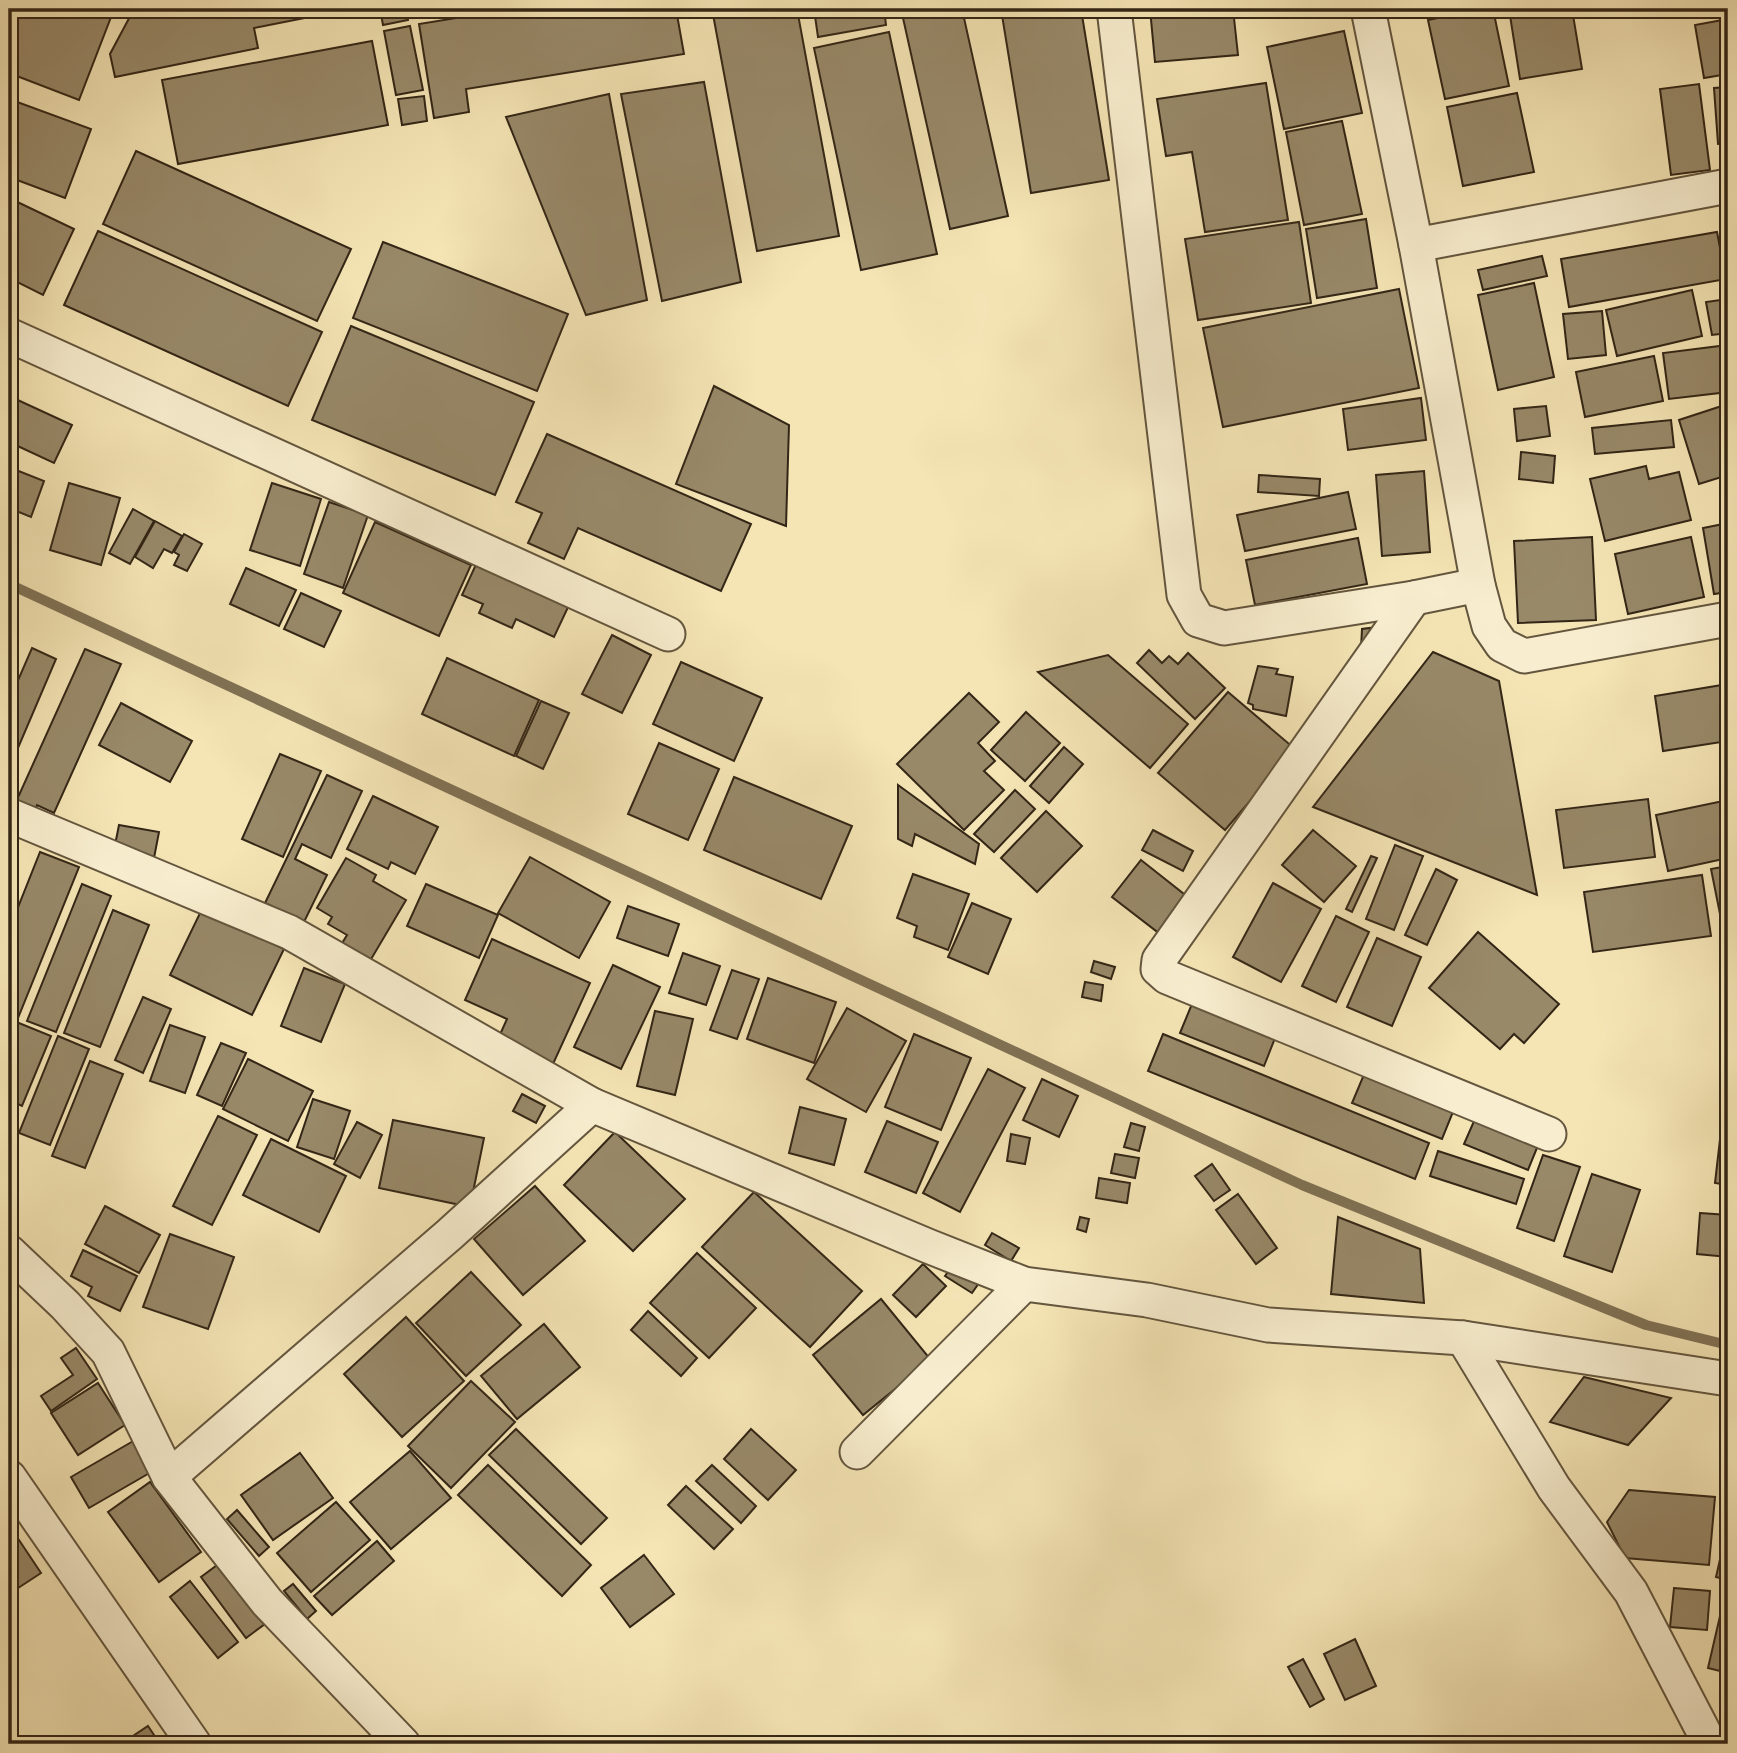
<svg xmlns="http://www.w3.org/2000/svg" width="1737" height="1753" font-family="'IM FELL French Canon',serif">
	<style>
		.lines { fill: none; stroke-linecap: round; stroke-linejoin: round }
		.stream { stroke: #807255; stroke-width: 10 }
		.building { fill: #988969; stroke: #332616; stroke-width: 2 }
		.street-casing { stroke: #64563e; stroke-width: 37 }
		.street { stroke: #f8eecf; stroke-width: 33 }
	</style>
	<rect width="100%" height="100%" fill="#f5e5b5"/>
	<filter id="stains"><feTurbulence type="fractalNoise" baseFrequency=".00286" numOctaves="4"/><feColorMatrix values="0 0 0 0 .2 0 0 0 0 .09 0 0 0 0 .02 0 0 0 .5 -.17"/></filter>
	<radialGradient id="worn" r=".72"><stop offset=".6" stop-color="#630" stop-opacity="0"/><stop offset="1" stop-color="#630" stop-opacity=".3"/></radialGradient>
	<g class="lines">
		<polyline class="stream" points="9,584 1302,1185 1646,1325 1728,1345"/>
	</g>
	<g class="building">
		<polygon points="9,9 89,9 111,17 79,100 9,73"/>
		<polygon points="134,9 350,9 254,28 258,48 115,77 110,54"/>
		<polygon points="380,9 406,9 408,20 383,25"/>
		<polygon points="411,9 432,9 433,14 413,18"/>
		<polygon points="512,9 676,9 684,54 466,89 469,112 434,118 419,24"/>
		<polygon points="712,9 797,9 839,236 757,251"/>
		<polygon points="814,9 884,9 886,25 818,37"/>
		<polygon points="901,9 962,9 1008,216 950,229"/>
		<polygon points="1001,9 1081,9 1109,180 1031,193"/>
		<polygon points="1150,9 1233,9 1238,55 1155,62"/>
		<polygon points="1482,9 1493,9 1509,86 1445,99 1428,20"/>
		<polygon points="1509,9 1572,9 1582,69 1520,79"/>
		<polygon points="1692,9 1725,9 1693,16"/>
		<polygon points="1728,19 1728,74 1704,78 1695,25"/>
		<polygon points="410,26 423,90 396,95 384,31"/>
		<polygon points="1344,31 1362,113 1284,129 1267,47"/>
		<polygon points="889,32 937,254 861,270 814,48"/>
		<polygon points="372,41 388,125 178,164 162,80"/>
		<polygon points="704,82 741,282 662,301 621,94"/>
		<polygon points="1266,83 1288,220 1205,232 1192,152 1166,156 1157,99"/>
		<polygon points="1699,84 1710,170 1671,175 1660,89"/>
		<polygon points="1728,87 1728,143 1718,144 1714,88"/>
		<polygon points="1517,93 1534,172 1463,186 1447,107"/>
		<polygon points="609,94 647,300 586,315 506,117"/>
		<polygon points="424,96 427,121 402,125 398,99"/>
		<polygon points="9,99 91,129 65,198 9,177"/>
		<polygon points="1342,121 1362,214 1304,225 1286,132"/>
		<polygon points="136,151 351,249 317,321 103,224"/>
		<polygon points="9,198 74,229 43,295 9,278"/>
		<polygon points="1366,219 1377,288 1317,298 1306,229"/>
		<polygon points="1299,222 1311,303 1198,320 1185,239"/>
		<polygon points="98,231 322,332 288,406 64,305"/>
		<polygon points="1717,232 1726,279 1569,307 1561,259"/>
		<polygon points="383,242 568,314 537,391 353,318"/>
		<polygon points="1542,256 1547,276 1483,290 1478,270"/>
		<polygon points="1534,283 1554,377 1498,390 1478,295"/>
		<polygon points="1399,289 1419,388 1223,427 1203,328"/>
		<polygon points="1692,290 1702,336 1617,356 1606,310"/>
		<polygon points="1728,299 1728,333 1712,335 1706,302"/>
		<polygon points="1602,311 1606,355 1568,359 1563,314"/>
		<polygon points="351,326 534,402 495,495 312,420"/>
		<polygon points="1728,345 1728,392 1669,399 1663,353"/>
		<polygon points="1654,356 1663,401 1585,417 1576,372"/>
		<polygon points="714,386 789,425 786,526 676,484"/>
		<polygon points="9,396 72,425 54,463 9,442"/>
		<polygon points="1421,398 1426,440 1348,450 1343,409"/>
		<polygon points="1728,404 1728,475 1699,484 1679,420"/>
		<polygon points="1546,406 1550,436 1517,441 1514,409"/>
		<polygon points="1671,420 1674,447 1595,454 1592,428"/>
		<polygon points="547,434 751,524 721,591 578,528 564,559 528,543 542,513 516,502"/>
		<polygon points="1521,452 1555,456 1553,483 1519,479"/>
		<polygon points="1646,466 1649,479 1679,472 1691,520 1605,541 1590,479"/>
		<polygon points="16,470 44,481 31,517 9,508 9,489"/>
		<polygon points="1424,471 1430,552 1382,556 1376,475"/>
		<polygon points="1259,475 1320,479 1319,496 1258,492"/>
		<polygon points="69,483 120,498 101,565 50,550"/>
		<polygon points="272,483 321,499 300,566 250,550"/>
		<polygon points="1348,492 1356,529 1245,551 1237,515"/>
		<polygon points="329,502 368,515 343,588 304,574"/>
		<polygon points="133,509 154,521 130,564 109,553"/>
		<polygon points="155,521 182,536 172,553 164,549 153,568 135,557"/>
		<polygon points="375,522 471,565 439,636 343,593"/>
		<polygon points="1728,523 1728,592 1714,594 1703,528"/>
		<polygon points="184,534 202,544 187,571 174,565 179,555 174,552"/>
		<polygon points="1592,537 1596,620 1518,623 1514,541"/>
		<polygon points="1691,537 1704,597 1628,614 1615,554"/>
		<polygon points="1358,538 1367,584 1255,605 1246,560"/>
		<polygon points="478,560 570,603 554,637 516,619 512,628 479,613 483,604 462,595"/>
		<polygon points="246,568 296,590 279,626 230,604"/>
		<polygon points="301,593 341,611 324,647 284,629"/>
		<polygon points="1370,628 1369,649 1361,648 1362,629"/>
		<polygon points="612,635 651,655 622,713 582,694"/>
		<polygon points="32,648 56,659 9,769 9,701"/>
		<polygon points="85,649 121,664 54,813 37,805 34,813 15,804"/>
		<polygon points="1149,650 1162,663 1169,656 1178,664 1188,653 1225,688 1195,719 1137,663"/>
		<polygon points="1433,652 1499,681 1537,895 1313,807"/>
		<polygon points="1108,655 1188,724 1150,768 1038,672"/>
		<polygon points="447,658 539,700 514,756 422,714"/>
		<polygon points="681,662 762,698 734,761 653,724"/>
		<polygon points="1258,666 1278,669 1276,674 1293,677 1286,716 1253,709 1253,705 1248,703"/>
		<polygon points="1728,684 1728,741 1663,751 1655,696"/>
		<polygon points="1228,692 1295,749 1225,830 1158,773"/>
		<polygon points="969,693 999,722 978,743 995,761 984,771 1004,790 964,830 897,764"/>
		<polygon points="541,701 569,713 543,769 516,756"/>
		<polygon points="121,703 192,741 170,782 99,745"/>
		<polygon points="1026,712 1060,743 1025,781 991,750"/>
		<polygon points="659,743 719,769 688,840 628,814"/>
		<polygon points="1064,747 1083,764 1049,803 1030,786"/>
		<polygon points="280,754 321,771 283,857 242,839"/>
		<polygon points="327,775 362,791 331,858 302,844 295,859 327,875 304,922 265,903"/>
		<polygon points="734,777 852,826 821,899 704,850"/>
		<polygon points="898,785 979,844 975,864 915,834 912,846 898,839"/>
		<polygon points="1015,790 1035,809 994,852 974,834"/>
		<polygon points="373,796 438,827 415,874 391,862 388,869 347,849"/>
		<polygon points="1648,799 1655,857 1564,868 1556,810"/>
		<polygon points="1728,800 1728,858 1668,871 1656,815"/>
		<polygon points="1046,811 1082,846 1037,892 1001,858"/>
		<polygon points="119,825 159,832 154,858 114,850"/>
		<polygon points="1153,830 1193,851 1183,871 1142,850"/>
		<polygon points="1313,830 1356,866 1324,902 1282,865"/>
		<polygon points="1395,845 1423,856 1394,930 1366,919"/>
		<polygon points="40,852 79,867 18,1018 9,1014 9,930"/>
		<polygon points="1371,856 1377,858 1352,912 1346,909"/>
		<polygon points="530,857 610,902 579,958 498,913"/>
		<polygon points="346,858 376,875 373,881 406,900 370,961 341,945 347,935 328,924 332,917 317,908"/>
		<polygon points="1141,860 1189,898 1160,934 1112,897"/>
		<polygon points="1728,866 1728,954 1711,869"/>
		<polygon points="1436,869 1457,880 1427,945 1405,935"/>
		<polygon points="913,874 969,894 948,950 914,937 917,926 897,918"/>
		<polygon points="1702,875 1711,936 1593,952 1584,892"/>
		<polygon points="1273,883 1321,909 1281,982 1233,957"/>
		<polygon points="82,884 111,896 56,1032 27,1021"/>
		<polygon points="426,884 498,915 479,958 407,926"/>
		<polygon points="972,903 1011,919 988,974 948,957"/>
		<polygon points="628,906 679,924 668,956 617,938"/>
		<polygon points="202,909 284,949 252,1015 170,975"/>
		<polygon points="113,910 149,925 100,1047 64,1033"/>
		<polygon points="1336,916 1369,932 1336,1002 1302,986"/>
		<polygon points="1478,932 1559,1004 1524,1043 1514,1034 1500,1049 1429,988"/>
		<polygon points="1377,938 1421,957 1392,1026 1347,1007"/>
		<polygon points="492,939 590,983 553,1064 498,1039 507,1019 465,1000"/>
		<polygon points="683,953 720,966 706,1005 669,993"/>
		<polygon points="1094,961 1115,967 1111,979 1091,972"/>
		<polygon points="613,965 660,987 621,1069 574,1047"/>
		<polygon points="304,968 345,984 321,1042 281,1026"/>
		<polygon points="732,970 759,979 737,1039 710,1030"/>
		<polygon points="768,978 836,1002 814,1063 747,1039"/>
		<polygon points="1085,982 1103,985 1101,1001 1082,997"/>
		<polygon points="143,997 171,1009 143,1073 115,1060"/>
		<polygon points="1194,999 1277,1033 1264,1066 1180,1033"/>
		<polygon points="847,1008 906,1041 866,1112 807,1079"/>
		<polygon points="655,1011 693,1019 675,1095 637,1086"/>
		<polygon points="9,1019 51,1036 22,1106 9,1100"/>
		<polygon points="170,1025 205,1037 185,1093 150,1081"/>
		<polygon points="914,1034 971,1058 941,1130 885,1107"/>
		<polygon points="1163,1034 1429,1143 1415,1179 1148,1071"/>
		<polygon points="58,1036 89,1049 50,1145 19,1133"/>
		<polygon points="221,1043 246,1053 222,1106 197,1095"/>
		<polygon points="248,1059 313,1091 288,1141 223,1109"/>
		<polygon points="90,1061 123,1074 85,1168 52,1156"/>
		<polygon points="1368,1065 1457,1102 1442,1139 1352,1103"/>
		<polygon points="988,1069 1025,1088 960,1212 923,1193"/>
		<polygon points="1042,1079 1078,1096 1059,1137 1023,1120"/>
		<polygon points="522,1094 545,1106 536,1123 513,1111"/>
		<polygon points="313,1099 350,1111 334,1159 297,1147"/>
		<polygon points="800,1107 846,1119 834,1165 789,1153"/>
		<polygon points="1478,1112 1541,1138 1528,1170 1464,1144"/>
		<polygon points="1723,1113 1728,1113 1728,1185 1715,1183"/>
		<polygon points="218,1116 257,1135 212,1225 173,1206"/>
		<polygon points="393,1120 484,1138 470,1207 379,1188"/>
		<polygon points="887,1121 938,1142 916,1193 865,1172"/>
		<polygon points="357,1122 382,1135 360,1178 334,1164"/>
		<polygon points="1131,1123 1145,1127 1139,1151 1124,1147"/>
		<polygon points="615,1132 685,1199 633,1251 564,1185"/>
		<polygon points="1011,1134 1030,1138 1025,1164 1007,1161"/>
		<polygon points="271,1139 346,1176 319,1232 243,1195"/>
		<polygon points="1438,1151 1524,1179 1516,1204 1430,1176"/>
		<polygon points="1115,1154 1139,1158 1135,1178 1111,1173"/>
		<polygon points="1543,1155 1580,1167 1554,1241 1517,1228"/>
		<polygon points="1212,1164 1230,1190 1214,1201 1195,1176"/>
		<polygon points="1592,1174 1640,1190 1612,1272 1564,1256"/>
		<polygon points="1099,1178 1130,1183 1127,1203 1096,1198"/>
		<polygon points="535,1186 585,1241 523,1295 474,1239"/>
		<polygon points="754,1192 862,1291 810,1347 702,1247"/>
		<polygon points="1238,1194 1277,1248 1256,1264 1216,1210"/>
		<polygon points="105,1206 160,1235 139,1273 85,1244"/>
		<polygon points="1700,1213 1728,1215 1728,1257 1697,1254"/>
		<polygon points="1080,1217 1089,1219 1086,1232 1077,1229"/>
		<polygon points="1338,1217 1420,1249 1424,1303 1331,1294"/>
		<polygon points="992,1233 1019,1248 1011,1261 985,1245"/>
		<polygon points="170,1234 234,1257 208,1329 143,1307"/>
		<polygon points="83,1250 137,1276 120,1311 88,1296 92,1287 71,1276"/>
		<polygon points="697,1253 756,1308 709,1358 650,1303"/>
		<polygon points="923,1264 946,1286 916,1317 893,1295"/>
		<polygon points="953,1265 979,1283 972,1293 945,1276"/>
		<polygon points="471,1272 521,1325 466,1376 416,1323"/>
		<polygon points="881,1299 931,1360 863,1415 813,1355"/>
		<polygon points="648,1311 697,1358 681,1376 631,1330"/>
		<polygon points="406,1317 464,1381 402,1437 344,1374"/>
		<polygon points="544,1324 580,1367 517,1419 481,1376"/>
		<polygon points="76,1348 97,1379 51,1411 41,1396 73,1375 61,1358"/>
		<polygon points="1584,1377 1671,1398 1628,1445 1550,1422"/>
		<polygon points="471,1381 515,1422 451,1488 408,1446"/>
		<polygon points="98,1383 125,1425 78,1455 51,1413"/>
		<polygon points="516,1429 607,1518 581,1544 489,1455"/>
		<polygon points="751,1429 796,1470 768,1500 724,1459"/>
		<polygon points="135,1440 153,1471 89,1508 71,1477"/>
		<polygon points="410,1451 451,1498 391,1549 350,1502"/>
		<polygon points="300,1453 333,1498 273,1540 241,1495"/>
		<polygon points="488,1465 591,1565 562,1596 458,1495"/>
		<polygon points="712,1465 756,1506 741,1523 696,1481"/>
		<polygon points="150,1482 201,1552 159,1582 108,1512"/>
		<polygon points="686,1486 733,1529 714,1549 668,1505"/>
		<polygon points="1629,1490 1715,1497 1709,1565 1625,1558 1607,1522"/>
		<polygon points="336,1502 370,1540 311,1592 277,1553"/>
		<polygon points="237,1510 269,1547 259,1556 227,1519"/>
		<polygon points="1728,1524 1728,1580 1716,1577"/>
		<polygon points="9,1525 41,1573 9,1594"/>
		<polygon points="377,1541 394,1561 332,1615 314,1596"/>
		<polygon points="644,1555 674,1594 630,1627 601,1588"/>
		<polygon points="220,1563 265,1624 246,1638 201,1577"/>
		<polygon points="190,1581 238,1642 218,1658 170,1597"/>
		<polygon points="293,1584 316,1611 307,1619 284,1591"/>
		<polygon points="1674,1588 1710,1591 1707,1630 1670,1627"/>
		<polygon points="1726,1590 1728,1590 1728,1673 1708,1668"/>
		<polygon points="1355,1639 1376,1686 1345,1700 1324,1654"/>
		<polygon points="1303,1659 1324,1699 1310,1707 1288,1667"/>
		<polygon points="148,1726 160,1744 121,1744"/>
	</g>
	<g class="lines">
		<defs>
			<g id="street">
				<polyline points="1114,9 1184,595 1198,620 1224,628 1414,598 1478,585"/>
				<polyline points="1368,9 1416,245 1478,585 1489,626 1502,645 1524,656 1728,619"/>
				<polyline points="1416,245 1728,186"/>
				<polyline points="9,335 668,634"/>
				<polyline points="1414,598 1159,960 1158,969 1167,977 1549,1134"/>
				<polyline points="9,815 289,932 592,1105 928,1246 1024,1284 1147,1300 1268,1325 1463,1338 1728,1379"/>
				<polyline points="9,1252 65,1305 108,1352 169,1477 267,1602 403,1744"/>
				<polyline points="1463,1338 1554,1488 1631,1592 1710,1744"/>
				<polyline points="857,1452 1024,1284"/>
				<polyline points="9,1477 194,1744"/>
				<polyline points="169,1477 450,1234 592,1105"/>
			</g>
		</defs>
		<use href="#street" class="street-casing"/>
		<use href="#street" class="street"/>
	</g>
	<rect width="1737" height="1753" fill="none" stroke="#f5e5b5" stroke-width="35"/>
	<rect x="10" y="10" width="1716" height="1732" fill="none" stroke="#332616" stroke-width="3.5"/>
	<rect x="18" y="18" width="1702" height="1718" fill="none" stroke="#332616" stroke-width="2"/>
	<rect width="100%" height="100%" filter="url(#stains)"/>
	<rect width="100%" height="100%" fill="url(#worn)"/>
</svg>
